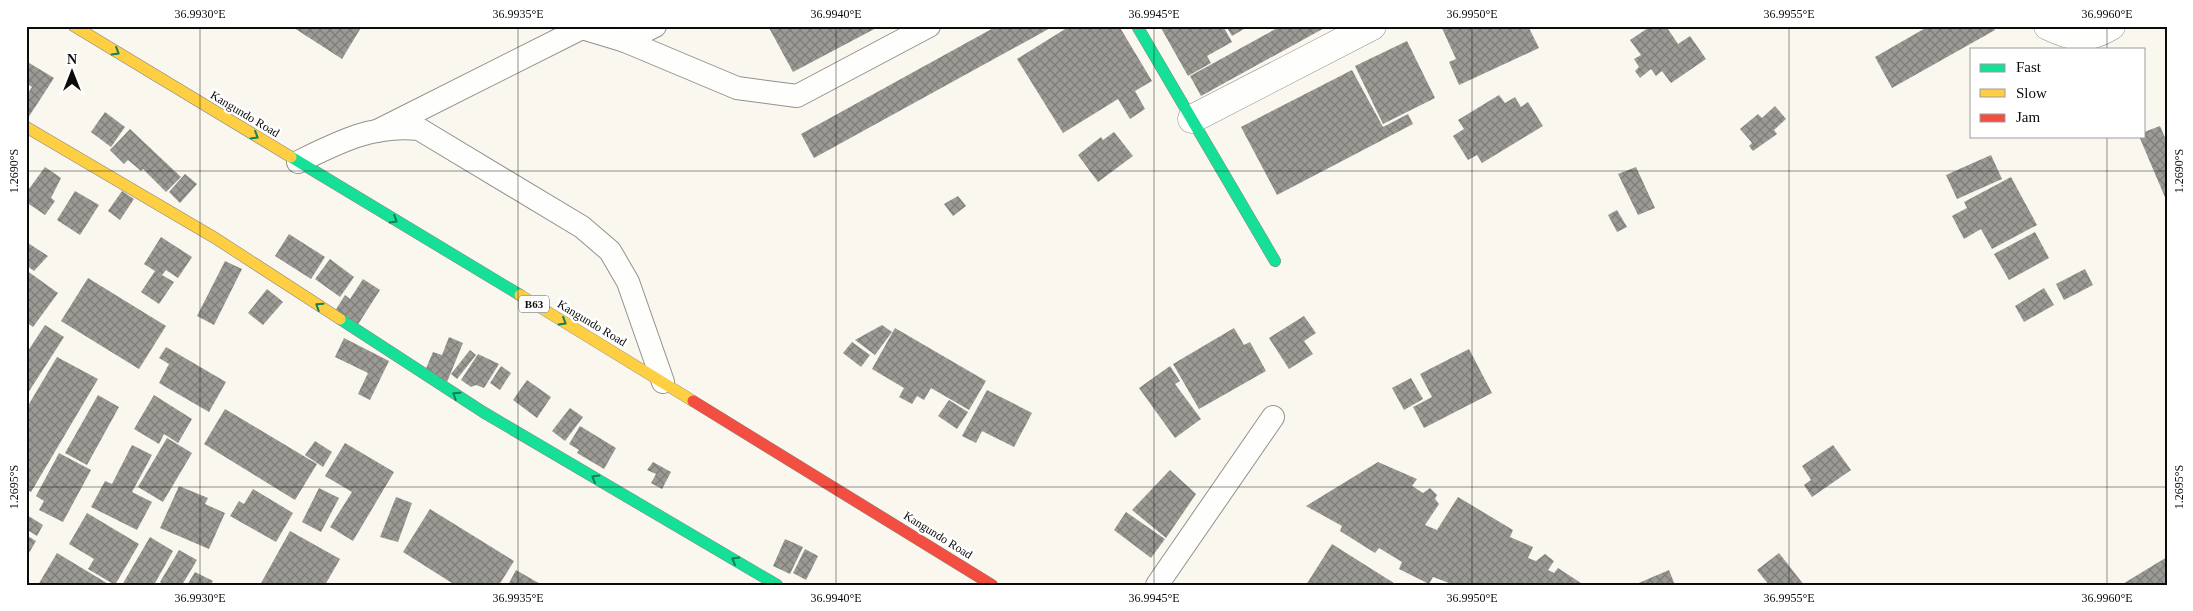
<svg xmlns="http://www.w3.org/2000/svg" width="2193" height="611" font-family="'Times New Roman',serif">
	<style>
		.building { fill: url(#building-cross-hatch) }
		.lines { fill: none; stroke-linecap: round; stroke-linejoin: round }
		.lane-casing { stroke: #93918e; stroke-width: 24 }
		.street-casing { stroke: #93918e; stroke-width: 29 }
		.fast-casing { stroke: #898884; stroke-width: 12 }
		.slow-casing { stroke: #898884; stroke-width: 12 }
		.jam-casing { stroke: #898884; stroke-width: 12 }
		.lane { stroke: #fefefd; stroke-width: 22 }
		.street { stroke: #fefefd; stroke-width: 28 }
		.fast { stroke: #16e098; stroke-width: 11 }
		.slow { stroke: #ffcf43; stroke-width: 11 }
		.jam { stroke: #f24e42; stroke-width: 11 }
		.oneway { stroke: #118059 }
		.ticks { fill: none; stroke: #0b0b0b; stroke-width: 1; stroke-opacity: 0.45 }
		.labels { text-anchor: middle; stroke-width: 5; stroke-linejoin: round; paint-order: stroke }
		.shield { fill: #fff; stroke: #545454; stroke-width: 1 }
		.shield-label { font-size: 11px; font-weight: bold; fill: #0b0b0b }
		.street-label { font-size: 12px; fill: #0b0b0b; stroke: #fff }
		.neatline { fill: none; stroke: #0b0b0b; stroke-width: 2 }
		.ticks-label { font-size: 12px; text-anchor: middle; fill: #0b0b0b }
	</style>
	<defs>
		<pattern id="building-cross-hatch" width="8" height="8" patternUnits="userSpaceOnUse" patternTransform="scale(1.25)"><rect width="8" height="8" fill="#9c9a95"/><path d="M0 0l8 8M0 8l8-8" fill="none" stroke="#7d7c78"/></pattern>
	</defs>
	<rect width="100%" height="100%" fill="#faf7ef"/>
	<g class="building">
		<polygon points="291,26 362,26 342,59"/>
		<polygon points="768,26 880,26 793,72"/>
		<polygon points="997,26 1054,26 814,158 801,134"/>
		<polygon points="1070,26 1119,26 1152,81 1135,91 1145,109 1130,119 1118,99 1063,133 1017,59"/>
		<polygon points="1165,26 1223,26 1232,42 1207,56 1211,63 1188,76 1161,28"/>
		<polygon points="1226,26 1249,26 1232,36"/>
		<polygon points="1281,26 1328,26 1201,96 1190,76"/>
		<polygon points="1441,26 1528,26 1539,48 1459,85 1449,62 1456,59"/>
		<polygon points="1651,26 1666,26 1678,44 1690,36 1706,59 1671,83 1662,71 1656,76 1651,69 1640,78 1635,71 1639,67 1634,59 1641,55 1630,40"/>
		<polygon points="1929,26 1993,26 1995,30 1892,88 1875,57"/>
		<polygon points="1407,41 1435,98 1383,124 1355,66"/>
		<polygon points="26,61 54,78 28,118 26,117 26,96 32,87 26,83"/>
		<polygon points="1352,70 1383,127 1408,114 1413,124 1277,195 1241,127"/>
		<polygon points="1499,95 1505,103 1515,97 1521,107 1528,102 1543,126 1482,163 1477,155 1468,160 1453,136 1464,129 1458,120"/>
		<polygon points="1775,106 1786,119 1774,130 1777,134 1753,151 1749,146 1752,143 1740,129 1758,114 1762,118"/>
		<polygon points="105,112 125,127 111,147 91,132"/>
		<polygon points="2160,126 2167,142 2167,202 2139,136 2144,136 2144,132"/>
		<polygon points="130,129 181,177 166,192 143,169 141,171 128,160 124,164 110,150"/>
		<polygon points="1114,132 1133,156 1098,182 1078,155 1101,137 1103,140"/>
		<polygon points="1991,155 2002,179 1957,199 1946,175"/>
		<polygon points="45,167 61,178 51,198 55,201 45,215 26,202 26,193"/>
		<polygon points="1636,167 1655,208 1638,215 1618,174"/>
		<polygon points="185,174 197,184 180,203 169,192"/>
		<polygon points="2011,177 2037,225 1992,249 1981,229 1964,239 1952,216 1967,208 1964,202"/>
		<polygon points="75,191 99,205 80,235 57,220"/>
		<polygon points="122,191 134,199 120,220 108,211"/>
		<polygon points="958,196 966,206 953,216 944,204"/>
		<polygon points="1617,210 1627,227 1617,232 1608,215"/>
		<polygon points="2035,232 2049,258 2009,280 1994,254"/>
		<polygon points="289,234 325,257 311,279 275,256"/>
		<polygon points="161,237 192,257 178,278 166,270 162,275 174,282 159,304 141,292 155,271 144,264"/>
		<polygon points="28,243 48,256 34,271 26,265 26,245"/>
		<polygon points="330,259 354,277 340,297 315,279"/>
		<polygon points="225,261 242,269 214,325 197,316"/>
		<polygon points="2085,269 2093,285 2064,300 2056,284"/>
		<polygon points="26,270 58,293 33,327 26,322"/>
		<polygon points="88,278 166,326 139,369 61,321"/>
		<polygon points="363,279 380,290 357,326 335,311 345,295 350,299"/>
		<polygon points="2044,288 2054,305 2024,322 2015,306"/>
		<polygon points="267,289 283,302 263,325 248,313"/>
		<polygon points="1304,316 1316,333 1304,341 1313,354 1289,369 1269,338"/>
		<polygon points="45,325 64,337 28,393 26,354"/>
		<polygon points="882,325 892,332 875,355 855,340"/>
		<polygon points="895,328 986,381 969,410 931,388 924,400 917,396 912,404 899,397 904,388 872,369"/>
		<polygon points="1234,328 1244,345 1250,342 1266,371 1199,409 1173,364"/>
		<polygon points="449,337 463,343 447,382 424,373 433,352 442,355"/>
		<polygon points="344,338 389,361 370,400 358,394 368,373 335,357"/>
		<polygon points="852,342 870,355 861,367 843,353"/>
		<polygon points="166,347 226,382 209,412 159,383 169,364 159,358"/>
		<polygon points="1469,349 1492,393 1424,428 1413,407 1432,397 1420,374"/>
		<polygon points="470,350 476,355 457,379 451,374"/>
		<polygon points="478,354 499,364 484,388 476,385 471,387 461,380"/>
		<polygon points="57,357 98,379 31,492 26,489 26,409"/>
		<polygon points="501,366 511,373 500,390 490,383"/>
		<polygon points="1170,366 1180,381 1175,384 1201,419 1175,438 1139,388"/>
		<polygon points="1411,378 1423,399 1404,410 1392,388"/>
		<polygon points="527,380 551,397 537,418 513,400"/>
		<polygon points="987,390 1032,413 1014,447 982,431 976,443 962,436"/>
		<polygon points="98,395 119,407 87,465 65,453"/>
		<polygon points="154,395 192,419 178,443 164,434 159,444 134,429"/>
		<polygon points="949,400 968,412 957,429 938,416"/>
		<polygon points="570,408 583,417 565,441 552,431"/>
		<polygon points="225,409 317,464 295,500 204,444"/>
		<polygon points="580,426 616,448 604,469 577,453 579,450 569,444"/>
		<polygon points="167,438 192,453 163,502 138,487"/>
		<polygon points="315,441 332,452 323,467 305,455"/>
		<polygon points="345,443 394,472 353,541 330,527 352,492 325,476"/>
		<polygon points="132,445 152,455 132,492 152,502 137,530 91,507 105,481 112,484"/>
		<polygon points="1833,445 1851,470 1812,497 1804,485 1811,480 1802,466"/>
		<polygon points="59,453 91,470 63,522 39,510 44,501 36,496"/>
		<polygon points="653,462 671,472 662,489 651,483 656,474 647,470"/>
		<polygon points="1378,462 1417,479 1412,486 1423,493 1430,488 1437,495 1435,499 1439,504 1425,525 1437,530 1458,497 1513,530 1510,537 1533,547 1528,558 1536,561 1545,554 1554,561 1548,570 1554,573 1558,568 1584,585 1458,585 1456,583 1446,585 1449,583 1433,577 1429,584 1399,569 1402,562 1379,548 1375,553 1340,531 1342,526 1306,506"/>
		<polygon points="1170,470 1196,494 1166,538 1132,510"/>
		<polygon points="179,486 208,498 205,504 225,513 209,549 160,528"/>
		<polygon points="319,488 339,498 321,532 302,522"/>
		<polygon points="253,489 293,513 276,542 230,516 239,501 244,504"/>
		<polygon points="396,497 412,503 398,542 380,537"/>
		<polygon points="430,509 514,561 499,585 455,585 403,552"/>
		<polygon points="1126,512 1165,539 1151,558 1114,530"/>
		<polygon points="87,513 139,544 115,585 88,569 94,559 69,544"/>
		<polygon points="27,515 43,525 37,536 26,529"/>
		<polygon points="290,531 340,559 325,585 260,585"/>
		<polygon points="26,535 36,541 26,558"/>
		<polygon points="150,537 173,551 154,585 122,585"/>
		<polygon points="785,539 803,547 790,574 773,566"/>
		<polygon points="1332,544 1397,585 1306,585"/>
		<polygon points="805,549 818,556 806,580 793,573"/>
		<polygon points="179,550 197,560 182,585 164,585 160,582"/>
		<polygon points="57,553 110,585 38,585"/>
		<polygon points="1779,553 1804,585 1769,585 1757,570"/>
		<polygon points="2167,557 2167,585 2121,585"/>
		<polygon points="516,570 542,585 508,585"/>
		<polygon points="1669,570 1675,585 1634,585"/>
		<polygon points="195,572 213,581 210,585 187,585"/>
	</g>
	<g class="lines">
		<defs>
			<g id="lane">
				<polyline points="625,41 655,26"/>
				<polyline points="377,131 582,28 625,41 737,88 797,96 929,26"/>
				<path d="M298,162C339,142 373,124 419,129L582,227L610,251L628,282L663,382"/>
				<polyline points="1157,585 1273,417"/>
			</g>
			<g id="street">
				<path d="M2048,26C2073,38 2086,41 2111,26"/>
				<polyline points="1192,119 1372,26"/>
			</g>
			<g id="fast">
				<polyline points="1137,26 1275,261"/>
				<polyline points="291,157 520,295"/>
				<polyline points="340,319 483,412 777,585"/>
			</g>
			<g id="slow">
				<polyline points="74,26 291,157"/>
				<polyline points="26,127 215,238 340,319"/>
				<polyline points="520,295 693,401"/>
			</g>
			<polyline id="jam" points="693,401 992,585"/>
		</defs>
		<use href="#lane" class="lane-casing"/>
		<use href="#street" class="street-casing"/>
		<use href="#fast" class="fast-casing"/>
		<use href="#slow" class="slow-casing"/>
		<use href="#jam" class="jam-casing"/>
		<use href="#lane" class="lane"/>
		<use href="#street" class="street"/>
		<use href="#fast" class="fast"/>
		<use href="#slow" class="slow"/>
		<use href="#jam" class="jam"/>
	</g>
	<defs><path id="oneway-chevron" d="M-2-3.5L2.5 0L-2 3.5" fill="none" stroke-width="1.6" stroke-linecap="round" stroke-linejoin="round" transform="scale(1.25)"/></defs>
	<g class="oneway">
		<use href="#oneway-chevron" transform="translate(116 52) rotate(31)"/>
		<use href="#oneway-chevron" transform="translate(255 136) rotate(31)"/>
		<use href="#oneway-chevron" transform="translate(394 220) rotate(31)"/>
		<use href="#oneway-chevron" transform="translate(319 306) rotate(-147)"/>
		<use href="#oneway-chevron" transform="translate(563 322) rotate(31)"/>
		<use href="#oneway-chevron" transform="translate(456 395) rotate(-147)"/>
		<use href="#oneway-chevron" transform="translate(595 478) rotate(-150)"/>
		<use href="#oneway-chevron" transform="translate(735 560) rotate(-150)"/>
	</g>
	<path class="ticks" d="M200,26V585M518,26V585M836,26V585M1154,26V585M1472,26V585M1789,26V585M2107,26V49M2107,136V585M26,171H2167M26,487H2167"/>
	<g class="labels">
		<rect class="shield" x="519" y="295.5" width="30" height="17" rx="4"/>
		<g class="shield-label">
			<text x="534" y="308">B63</text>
		</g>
		<g class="street-label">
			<text transform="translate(245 114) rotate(31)" y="4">Kangundo Road</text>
			<text transform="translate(592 323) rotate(31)" y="4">Kangundo Road</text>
			<text transform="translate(938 535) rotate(32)" y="4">Kangundo Road</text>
		</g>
	</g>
	<rect width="2193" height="611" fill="none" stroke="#ffffff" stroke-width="55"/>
	<rect x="1970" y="48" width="175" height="90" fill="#ffffff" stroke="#9d9d9d"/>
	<rect x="1980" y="64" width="25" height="8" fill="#16e098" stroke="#9d9d9d"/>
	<text x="2016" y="72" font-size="15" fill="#0b0b0b">Fast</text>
	<rect x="1980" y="89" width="25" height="8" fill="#ffcf43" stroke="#9d9d9d"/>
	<text x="2016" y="98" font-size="15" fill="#0b0b0b">Slow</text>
	<rect x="1980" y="114" width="25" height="8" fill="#f24e42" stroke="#9d9d9d"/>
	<text x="2016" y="122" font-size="15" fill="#0b0b0b">Jam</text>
	<g transform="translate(72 72)" stroke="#ffffff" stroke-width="4" paint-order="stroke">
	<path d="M0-4L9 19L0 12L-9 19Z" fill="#0b0b0b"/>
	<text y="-8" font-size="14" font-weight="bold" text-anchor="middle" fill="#0b0b0b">N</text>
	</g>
	<rect x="28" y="28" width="2138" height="556" class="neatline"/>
	<g class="ticks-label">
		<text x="200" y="18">36.9930°E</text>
		<text x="518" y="18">36.9935°E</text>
		<text x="836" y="18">36.9940°E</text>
		<text x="1154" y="18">36.9945°E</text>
		<text x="1472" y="18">36.9950°E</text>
		<text x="1789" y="18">36.9955°E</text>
		<text x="2107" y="18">36.9960°E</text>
		<text transform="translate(14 171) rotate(-90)" y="4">1.2690°S</text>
		<text transform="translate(2179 171) rotate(-90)" y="4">1.2690°S</text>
		<text transform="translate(14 487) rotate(-90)" y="4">1.2695°S</text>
		<text transform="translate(2179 487) rotate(-90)" y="4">1.2695°S</text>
		<text x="200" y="602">36.9930°E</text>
		<text x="518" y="602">36.9935°E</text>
		<text x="836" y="602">36.9940°E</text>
		<text x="1154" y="602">36.9945°E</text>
		<text x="1472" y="602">36.9950°E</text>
		<text x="1789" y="602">36.9955°E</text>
		<text x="2107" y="602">36.9960°E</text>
	</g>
</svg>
